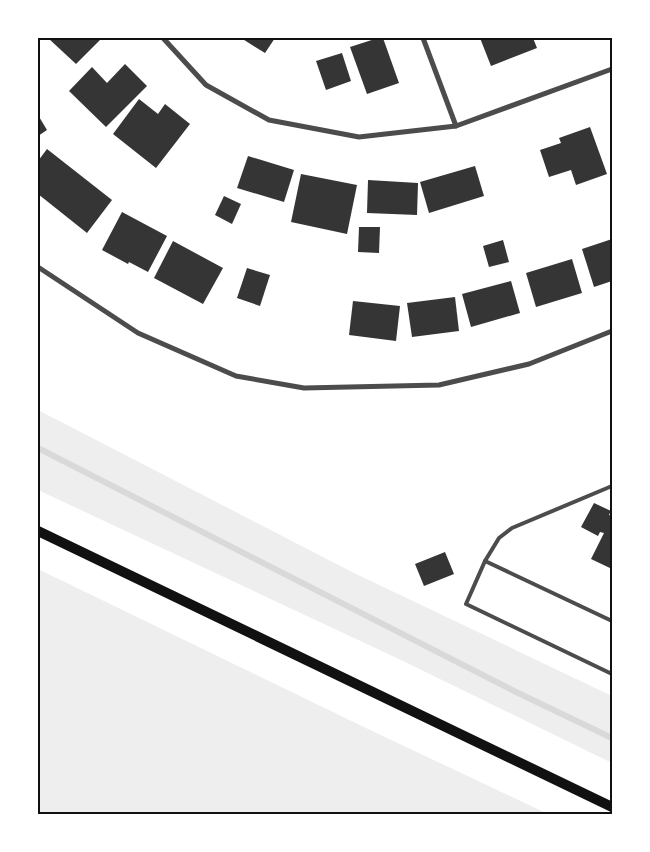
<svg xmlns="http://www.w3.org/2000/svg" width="650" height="852" font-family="'Golos Text',sans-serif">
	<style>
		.green { fill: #eee }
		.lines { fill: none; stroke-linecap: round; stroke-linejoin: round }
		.stream { stroke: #d9d9d9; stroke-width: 6 }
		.building { fill: #353535 }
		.service { stroke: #4c4c4c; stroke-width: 4 }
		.minor { stroke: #4c4c4c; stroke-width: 5 }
		.secondary { stroke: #111; stroke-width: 10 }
		.neatline { fill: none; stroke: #111; stroke-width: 2 }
	</style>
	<rect width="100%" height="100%" fill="#fff"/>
	<g class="green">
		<polygon points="38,410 352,572 612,696 612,763 401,660 38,490"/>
		<polygon points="38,569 368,729 548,814 38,814"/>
	</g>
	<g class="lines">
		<polyline class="stream" points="38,448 514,691 612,738"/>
	</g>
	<g class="building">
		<polygon points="48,38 102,38 76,64"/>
		<polygon points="241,38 275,38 265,53"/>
		<polygon points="378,38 383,38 399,83 367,94 350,47"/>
		<polygon points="480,38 533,38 537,48 491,66"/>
		<polygon points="342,53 351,81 326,90 316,61"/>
		<polygon points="125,64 147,86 106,127 69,91 92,67 107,83"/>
		<polygon points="139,99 158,114 165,104 190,124 156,168 113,134"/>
		<polygon points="38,115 47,130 38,136"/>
		<polygon points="590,127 607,174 576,185 571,170 549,177 540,150 561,143 559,138"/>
		<polygon points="47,149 112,200 87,233 38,194 38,161"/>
		<polygon points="248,156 294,170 284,202 237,188"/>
		<polygon points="475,166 484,196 429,213 420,182"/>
		<polygon points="301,174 357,185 347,234 291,222"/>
		<polygon points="368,180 418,183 417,215 367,213"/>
		<polygon points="224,196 241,204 232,224 215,215"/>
		<polygon points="122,212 167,236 148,272 129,262 128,264 102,250"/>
		<polygon points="359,227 380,227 379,253 358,252"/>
		<polygon points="612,239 612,281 594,287 582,249"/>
		<polygon points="503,240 509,262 489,267 483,246"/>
		<polygon points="173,241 223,268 203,304 154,278"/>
		<polygon points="572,259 582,293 536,307 526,273"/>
		<polygon points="247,268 270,275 260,306 237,298"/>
		<polygon points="511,281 520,313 471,327 462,294"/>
		<polygon points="455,297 459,331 412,337 407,303"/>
		<polygon points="353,301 400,306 396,341 349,335"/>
		<polygon points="594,503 611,511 609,515 612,516 612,569 591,559 604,533 600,532 598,536 581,527"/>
		<polygon points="445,552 454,574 424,586 415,564"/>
	</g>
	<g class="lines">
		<g class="service">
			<polyline points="485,561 499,538 512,528 612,486"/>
			<polyline points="612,621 485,561 466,604 612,674"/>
		</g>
		<g class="minor">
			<polyline points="163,38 206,85 269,120 359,137 456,126 612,69"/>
			<polyline points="423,38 456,126"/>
			<polyline points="38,267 138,333 236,376 304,388 439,385 529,364 612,331"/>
		</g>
		<polyline class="secondary" points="38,531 612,807"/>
	</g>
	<rect width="650" height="852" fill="none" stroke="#ffffff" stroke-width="78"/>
	<rect x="39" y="39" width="572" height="774" class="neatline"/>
</svg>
